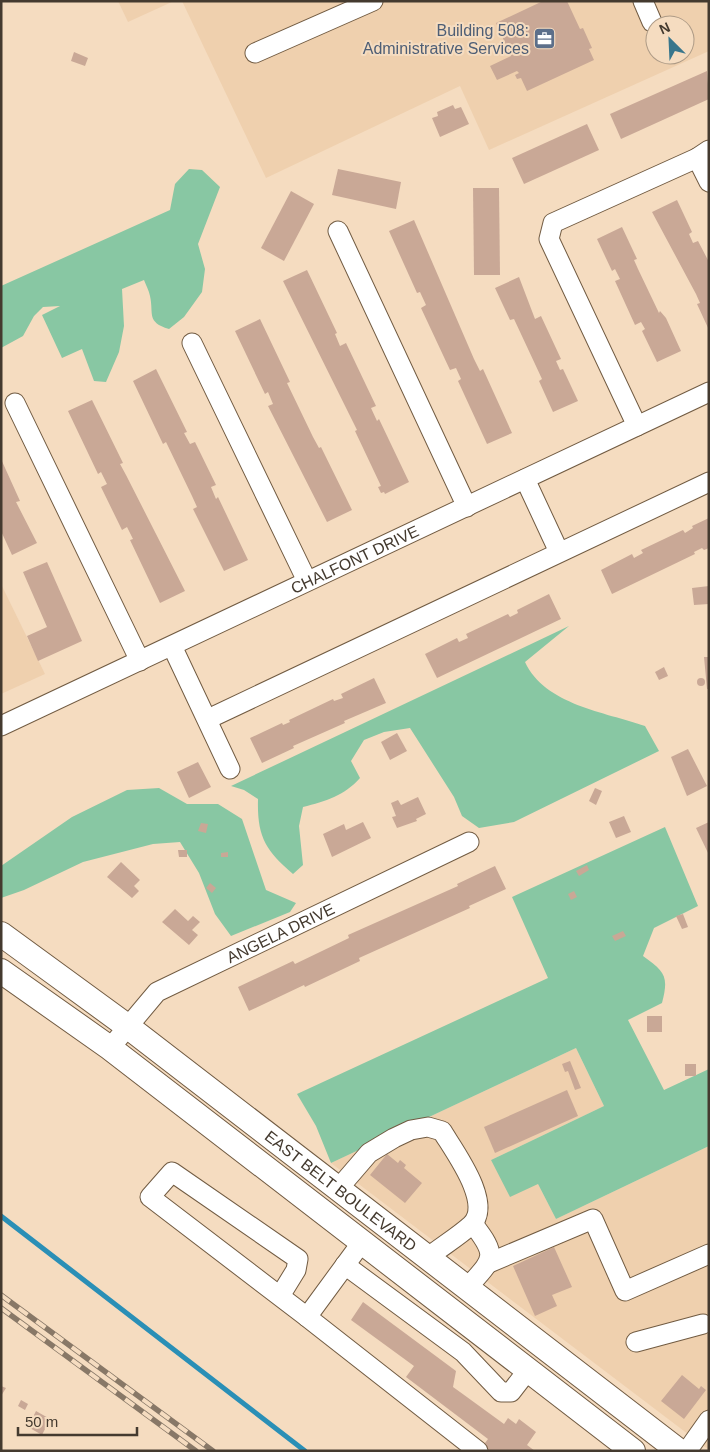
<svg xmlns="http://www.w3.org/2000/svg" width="710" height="1452" font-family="Arial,sans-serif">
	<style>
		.built { fill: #efd0ae; fill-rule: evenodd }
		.green { fill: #88c7a3 }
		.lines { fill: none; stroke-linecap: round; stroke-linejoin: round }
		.stream { stroke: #2a8fb6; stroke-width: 5 }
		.building { fill: #c9a896 }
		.minor-casing { stroke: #715b42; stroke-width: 21 }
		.major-casing { stroke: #715b42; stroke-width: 26 }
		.minor { stroke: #fff; stroke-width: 19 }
		.major { stroke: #fff; stroke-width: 24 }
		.rail-casing { stroke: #887867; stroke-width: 5.5 }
		.rail { stroke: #f5dcc0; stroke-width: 4; stroke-dasharray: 11; stroke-linecap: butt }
		.labels { text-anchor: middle; stroke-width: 4; stroke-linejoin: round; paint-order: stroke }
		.service-label { font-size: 16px; fill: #4e5e75; stroke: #f5dcc0; text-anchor: end }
		.street-label { font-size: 16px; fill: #443a2f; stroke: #f5dcc0 }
	</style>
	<rect width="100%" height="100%" fill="#f5dcc0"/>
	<g class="built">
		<polygon points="118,1 174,1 128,22"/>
		<path d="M182,1H709V51L489,150L460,86L266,178ZM655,25H685V55H655Z"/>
		<polygon points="1,584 45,674 1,694"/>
		<polygon points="576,1048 604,1106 491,1160 538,1184 556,1219 709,1146 709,1450 331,1163"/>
	</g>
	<g class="green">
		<path d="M189,169L202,170L220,187L198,244L205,269L202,292L184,317L169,329C146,322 154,314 150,296C149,291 146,285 144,280L122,289L124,326L119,352L106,382L94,381L82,349L62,358L42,315L60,306L43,307L34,316L23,336L1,348V286L170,210L175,184Z"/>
		<path d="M569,626L525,662C545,705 605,712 645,726L659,751L514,822L479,828L462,816L454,797L410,728L384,732L364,740L351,761L360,778C344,796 326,801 303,807L299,826L303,865L293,874C265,850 257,836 258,799L244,790L231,786Z"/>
		<polygon points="159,788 187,804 218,804 242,819 266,890 296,903 290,912 231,936 215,914 199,873 180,842 153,844 83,862 24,890 1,898 1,866 72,817 127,790"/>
		<path d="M665,827L698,906L654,928L643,956C665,972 669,976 662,1003L628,1020L664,1090L709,1069V1146L556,1219L538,1184L510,1197L491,1160L604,1106L576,1048L331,1163L316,1126L297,1094L548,978L512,897Z"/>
	</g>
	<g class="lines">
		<polyline class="stream" points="1,1216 305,1451"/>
	</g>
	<g class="building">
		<polygon points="543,1 567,1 580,29 583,28 592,48 589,49 594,60 527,91 521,78 517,79 515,75 519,73 517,71 497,80 490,66 511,56 496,23"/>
		<polygon points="74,52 88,58 85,66 71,61"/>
		<polygon points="707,71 709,99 621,139 610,114"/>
		<polygon points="453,105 455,109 461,107 469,124 440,137 432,118 438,116 437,112"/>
		<polygon points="587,124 599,150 524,184 512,158"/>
		<polygon points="338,169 401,182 396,209 332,195"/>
		<polygon points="473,188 499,188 500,275 474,275"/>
		<polygon points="291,191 314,204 284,261 261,248"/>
		<polygon points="677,200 692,232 689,234 693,243 698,241 709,262 709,330 697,304 700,303 696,294 652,212"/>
		<polygon points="414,220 474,359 480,371 483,369 512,433 487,444 458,381 461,379 456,368 450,370 421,308 426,305 420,292 417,293 389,231"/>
		<polygon points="622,227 637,259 634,260 638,269 659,313 660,311 666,318 681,351 657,362 642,331 645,329 641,322 635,325 615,281 620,279 615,269 612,271 597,239"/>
		<polygon points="307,270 337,333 335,334 340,346 346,343 376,406 371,408 377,421 379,419 409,482 385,494 384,492 381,493 378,487 381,486 355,431 357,430 283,281"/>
		<polygon points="519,277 535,319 541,316 561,359 556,361 560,370 563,369 578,401 553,412 539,381 542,379 514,319 510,320 495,288"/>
		<polygon points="260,319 290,382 287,383 313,437 319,448 321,447 352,510 327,522 268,406 273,404 268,392 265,394 235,331"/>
		<polygon points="156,369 187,432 184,433 190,444 195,442 216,485 211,487 216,499 218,497 248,560 224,571 193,509 197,507 192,496 166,442 163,444 133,381"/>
		<polygon points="92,400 123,463 120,464 126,475 185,591 160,603 130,540 133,539 127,527 122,530 101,487 107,484 101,472 98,474 68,411"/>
		<polygon points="1,459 20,501 16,502 37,543 12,555 1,531"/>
		<polygon points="709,518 709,548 704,550 702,548 694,552 695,554 612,594 601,570 632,554 634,558 643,553 641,550 683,530 685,533 693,528 692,526"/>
		<polygon points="47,562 82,641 38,661 27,636 47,627 23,572"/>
		<polygon points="709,586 709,604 694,605 692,588"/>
		<polygon points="549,594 561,619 437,678 425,654 457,638 459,642 468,638 466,634 508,614 510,617 518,613 517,610"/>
		<polygon points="704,657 709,657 709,689 707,689"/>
		<polygon points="664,667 668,676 659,680 655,672"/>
		<polygon points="374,678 386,703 344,721 345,723 293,746 294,748 262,763 250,738 282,723 283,725 290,722 289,720 333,699 334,701 343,698 341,694"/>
		<circle cx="701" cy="682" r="4"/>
		<polygon points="397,733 407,751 390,760 381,742"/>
		<polygon points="688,749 707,786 687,796 671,757"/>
		<polygon points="198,762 211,787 189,798 177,772"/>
		<polygon points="595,788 602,791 596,805 589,801"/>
		<polygon points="418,797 426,814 416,819 417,821 397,828 392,817 396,816 391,803 398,800 401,805"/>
		<polygon points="624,816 631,832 616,838 609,822"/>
		<polygon points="363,822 371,838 332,857 323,834 344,824 346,830"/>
		<polygon points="709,822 709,855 696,828"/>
		<polygon points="201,823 208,824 206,833 198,831"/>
		<polygon points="178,850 187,850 187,857 179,857"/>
		<polygon points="228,852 228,857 221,857 221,853"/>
		<polygon points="121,862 140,880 134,886 139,891 132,898 107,877"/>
		<polygon points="587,865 589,870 579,876 576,871"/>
		<polygon points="495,866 506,889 469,906 470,908 359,958 360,961 305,987 304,985 249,1011 238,987 293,961 295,964 349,938 348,935 458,886 457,884"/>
		<polygon points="210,883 216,888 212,893 206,888"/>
		<polygon points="574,891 577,897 571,900 568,894"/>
		<polygon points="175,909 188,921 193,916 200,922 192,930 198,935 189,945 162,922"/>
		<polygon points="683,914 688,927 682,929 676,916"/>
		<polygon points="623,931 626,936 615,941 612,936"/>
		<rect x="647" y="1016" width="15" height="16"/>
		<polygon points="570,1061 581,1088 575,1090 568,1071 565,1072 562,1064"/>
		<rect x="685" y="1064" width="11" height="12"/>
		<polygon points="567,1090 578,1116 495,1153 484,1127"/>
		<polygon points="387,1154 398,1163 400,1160 406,1165 404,1168 422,1183 405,1203 370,1175"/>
		<polygon points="554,1247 572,1287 552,1295 557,1306 535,1316 513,1266"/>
		<polygon points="363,1302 456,1371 453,1387 460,1392 504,1424 508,1418 516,1424 519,1419 536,1432 527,1445 535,1451 487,1451 482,1447 488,1439 406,1377 414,1366 351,1320"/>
		<polygon points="682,1375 699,1389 701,1386 706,1390 684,1419 661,1401"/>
		<polygon points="1,1386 6,1388 1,1396"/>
		<polygon points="21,1400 28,1404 25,1410 18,1406"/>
		<polygon points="36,1411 50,1419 42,1435 28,1427"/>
	</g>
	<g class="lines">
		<defs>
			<g id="minor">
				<polyline points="643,1 652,22"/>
				<polyline points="255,53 373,1"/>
				<polyline points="697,158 709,182"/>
				<polyline points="338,231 467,507"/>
				<polyline points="192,343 307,581"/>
				<polyline points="15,403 140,661"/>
				<polyline points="637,426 549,239 553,223 697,158 709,150"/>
				<polyline points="525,479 559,552"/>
				<polyline points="172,646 230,769"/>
				<polyline points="208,719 709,482"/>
				<path id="s1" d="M1,726L709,392"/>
				<path id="s2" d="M110,1048L157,992L469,842"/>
				<path d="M338,1189L369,1153L394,1138L411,1130L428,1127L442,1131C454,1151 494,1204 471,1225C459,1236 441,1247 427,1258"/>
				<polyline points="362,1242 307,1317 478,1451"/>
				<polyline points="489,1263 593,1219 625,1291 709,1254"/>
				<polyline points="345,1265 463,1352 501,1392 511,1392 528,1370"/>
				<path d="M467,1288C493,1259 499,1257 473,1224"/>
				<polyline points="280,1296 296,1270 298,1259 172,1172 150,1197 307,1317"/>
				<polyline points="636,1342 703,1324"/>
				<polyline points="687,1451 709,1420"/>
			</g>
			<g id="major">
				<path id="s3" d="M1,934L127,1026L679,1451"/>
				<polyline points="1,971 110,1048 633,1451"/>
			</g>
		</defs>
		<use href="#minor" class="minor-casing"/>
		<use href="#major" class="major-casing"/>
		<use href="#minor" class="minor"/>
		<use href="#major" class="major"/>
		<defs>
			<g id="rail">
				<polyline points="1,1295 213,1451"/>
				<polyline points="1,1308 196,1451"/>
			</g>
		</defs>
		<use href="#rail" class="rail-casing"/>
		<use href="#rail" class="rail"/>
	</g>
	<defs>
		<symbol id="office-square" viewBox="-11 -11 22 22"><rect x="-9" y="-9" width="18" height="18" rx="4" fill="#5c6f8a" stroke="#f5dcc0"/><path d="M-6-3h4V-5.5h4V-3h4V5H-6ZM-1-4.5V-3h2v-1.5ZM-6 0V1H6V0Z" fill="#fff"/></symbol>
	</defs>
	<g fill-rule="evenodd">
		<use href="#office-square" x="532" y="26" width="25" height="25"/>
	</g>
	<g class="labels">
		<g class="service-label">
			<text x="529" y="36">Building 508:<tspan x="529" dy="18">Administrative Services</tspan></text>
		</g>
		<g class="street-label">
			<text dy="6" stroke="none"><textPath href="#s1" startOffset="391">CHALFONT DRIVE</textPath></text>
			<text dy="6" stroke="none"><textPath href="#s2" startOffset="210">ANGELA DRIVE</textPath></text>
			<text dy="6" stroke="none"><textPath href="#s3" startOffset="426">EAST BELT BOULEVARD</textPath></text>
		</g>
	</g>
	<rect width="710" height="1452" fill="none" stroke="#443a2f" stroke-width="5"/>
	<g transform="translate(670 40) rotate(336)"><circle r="24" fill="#f5dcc0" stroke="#ae9b86"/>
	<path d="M0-4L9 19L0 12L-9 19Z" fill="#38768c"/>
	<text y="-8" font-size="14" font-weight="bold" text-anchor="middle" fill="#443a2f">N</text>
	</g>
	<path d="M18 1427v8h119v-8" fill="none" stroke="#443a2f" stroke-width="2.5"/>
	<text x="25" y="1427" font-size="15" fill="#443a2f" stroke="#f5dcc0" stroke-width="4" paint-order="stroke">50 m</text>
</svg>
